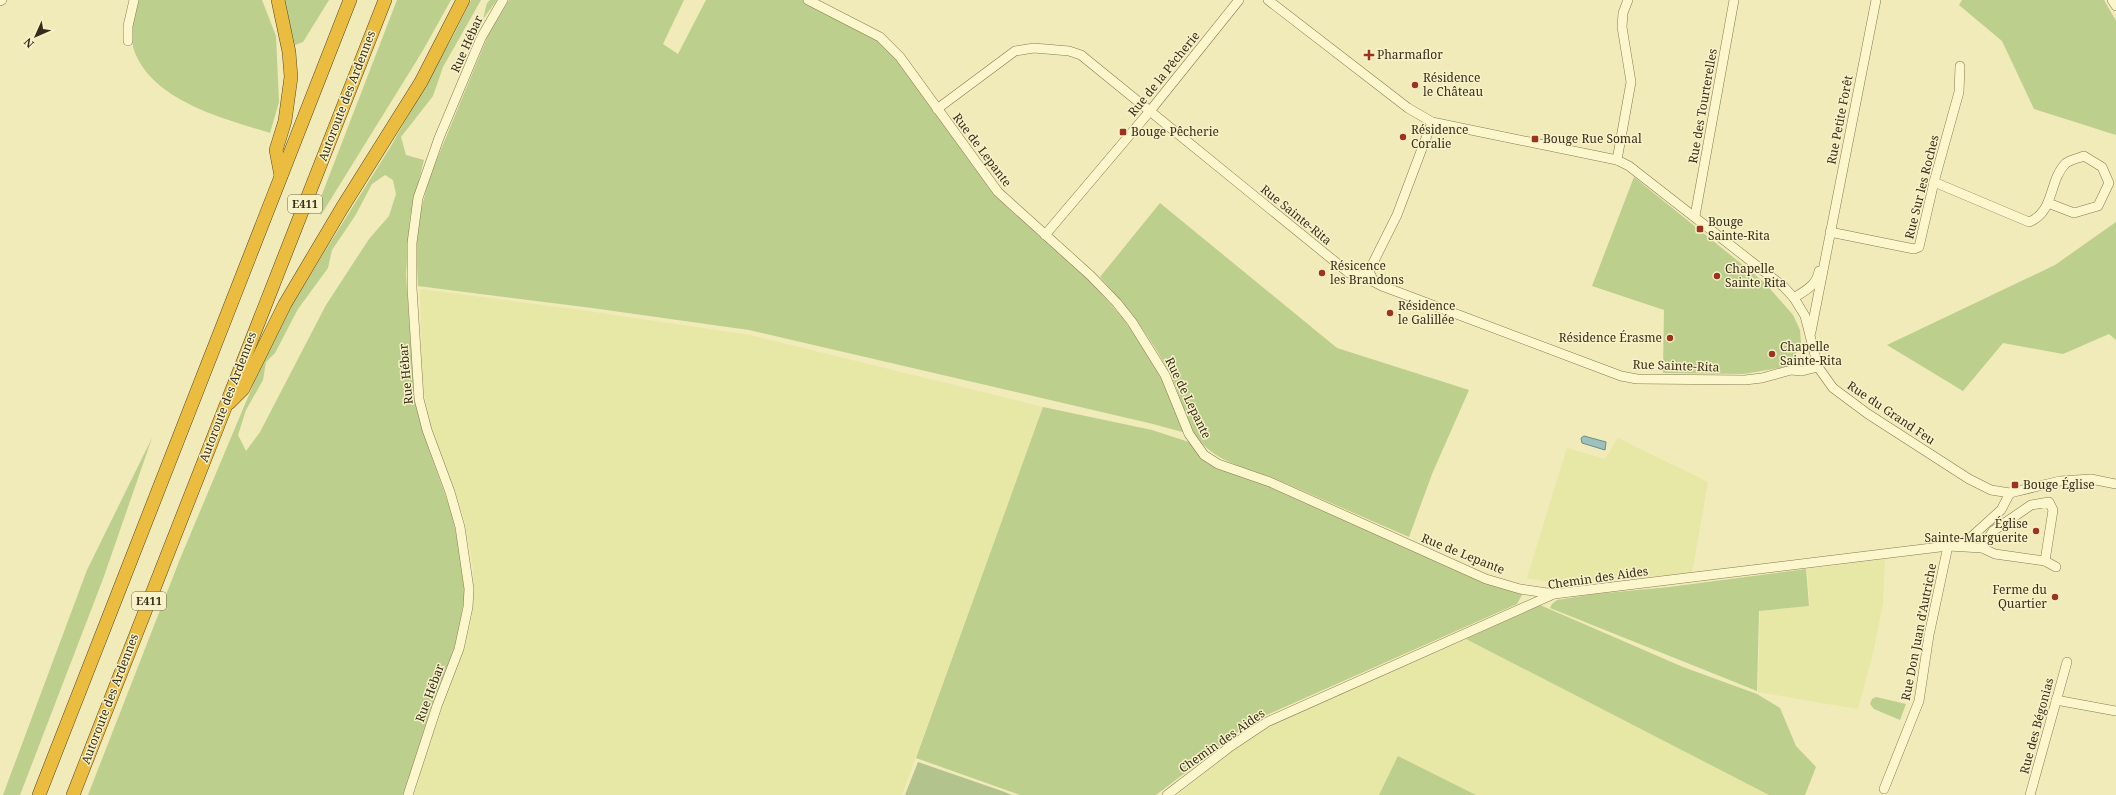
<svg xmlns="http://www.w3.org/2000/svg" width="2116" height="795" font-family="'Noto Serif',serif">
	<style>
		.farmland { fill: #e7e7a6 }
		.green { fill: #bccf8d; fill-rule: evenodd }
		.cemetery { fill: #b3c38d }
		.water { fill: #9ec1bc; stroke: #668e8b }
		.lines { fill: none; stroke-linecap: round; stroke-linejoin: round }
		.minor-casing { stroke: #887853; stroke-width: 10 }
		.highway-casing { stroke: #554528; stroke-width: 14 }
		.minor { stroke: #fcf6cc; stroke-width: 9 }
		.highway { stroke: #eabc40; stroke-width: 13 }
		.poi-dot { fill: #9c331e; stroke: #f8f2c9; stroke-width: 1.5 }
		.labels { text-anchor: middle; stroke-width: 3; stroke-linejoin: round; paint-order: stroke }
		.shield { fill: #f8f2c9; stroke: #70674e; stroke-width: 1 }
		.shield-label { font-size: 11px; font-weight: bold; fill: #362c19 }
		.street-label { font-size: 12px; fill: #362c19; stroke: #f8f2c9 }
		.poi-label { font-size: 12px; fill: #362c19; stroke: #f8f2c9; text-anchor: start }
	</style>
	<rect width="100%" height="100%" fill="#f1eab9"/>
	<g class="farmland">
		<polygon points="420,289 581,310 750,335 1043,407 902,795 414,795 434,727 465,645 472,615 473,568 463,515 430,424 422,380"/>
		<polygon points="1618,438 1708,482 1692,573 1561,584 1527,578 1567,448 1605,459"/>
		<polygon points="1885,559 1883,603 1873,653 1858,709 1758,692 1760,611 1810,606 1807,569"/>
		<polygon points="1466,639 1769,795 1476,795 1399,756 1379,795 1177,795 1256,732"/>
	</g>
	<g class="green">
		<path d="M139,0H262L276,36L279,102L270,133C225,119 152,101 134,50C132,46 133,38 133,32C133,20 133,11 139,0Z"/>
		<polygon points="284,0 329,0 303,42 295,45"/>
		<polygon points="397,0 451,0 422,52 321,215 316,210"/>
		<path d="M471,0H481L443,67L433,96L401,137L406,155L424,160L410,217L406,275L414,389L426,441L452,514L464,572L465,594L458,636L403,795H88L180,559L264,359L288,312L325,251L391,146L453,36ZM385,175L393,180L396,194L389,216L369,239L326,305L260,432L246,451L238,435L246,410L263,380L266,362L275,353L298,309L328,268L332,250L355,216L372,184Z"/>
		<polygon points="490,0 497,0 483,19 487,3"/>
		<polygon points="509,0 684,0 663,44 678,54 706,0 804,0 870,35 888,48 901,63 997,195 1086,277 1122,317 1147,352 1168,391 1186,433 1153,424 749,330 592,308 418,286 416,248 421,210 430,176 489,33"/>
		<polygon points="1962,0 2104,0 2116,21 2116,135 2034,109 2002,41 1959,5"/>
		<polygon points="1634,177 1765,283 1793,315 1800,330 1801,343 1791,366 1744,374 1663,373 1664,310 1592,286"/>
		<path d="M1160,203L1337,348L1469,390L1432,474L1409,537C1365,518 1322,499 1278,480C1252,469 1219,464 1200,441C1186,425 1181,397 1172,378C1154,341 1127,306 1100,277Z"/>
		<polygon points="2116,222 2116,340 2109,334 2063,354 2003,343 1963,391 1887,345 2055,265"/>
		<polygon points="1043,407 1152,430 1192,443 1209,461 1523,593 1517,604 1253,721 1156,795 1020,795 916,758"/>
		<polygon points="152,438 103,579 20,795 3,795 87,570"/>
		<polygon points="1806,569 1809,606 1759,611 1757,691 1550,608 1552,604 1557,600 1595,594 1669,587"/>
		<polygon points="1540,605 1683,667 1757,694 1780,708 1796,746 1816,767 1805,795 1769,795 1466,639"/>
		<polygon points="1876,697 1906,704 1900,720 1874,709 1870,704 1872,699"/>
		<polygon points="1398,756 1476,795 1379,795"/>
	</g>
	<polygon class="cemetery" points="918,762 1002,791 1012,795 905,795"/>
	<polygon class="water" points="1584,436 1606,442 1605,450 1582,443 1581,438"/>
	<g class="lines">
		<defs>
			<g id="minor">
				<polyline points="808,0 880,37 900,57 998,192 1091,276 1117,303 1132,322 1165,375 1189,434 1204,455 1218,464 1270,482 1486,579 1520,589 1554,594"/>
				<polyline points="1268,0 1408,108 1432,122 1617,160 1629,166 1784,287 1794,298 1805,316 1818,367 1833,388 1868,414 1969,479 1991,490 2010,493 2060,481 2091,479 2116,484"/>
				<polyline points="2112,0 2116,6"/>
				<polyline points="0,1 2,0"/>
				<polyline points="128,41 128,26 134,0"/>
				<polyline points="937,109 1015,51 1034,48 1069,51 1081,55 1349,273 1360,276 1369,271"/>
				<polyline points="1617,160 1631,82 1622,27 1623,13 1628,0"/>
				<path d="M1934,182L2029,222C2055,212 2048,181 2066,163C2070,160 2079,158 2084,156L2102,167L2109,183L2098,206L2074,213L2048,203"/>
				<polyline points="1695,216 1734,0"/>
				<polyline points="1830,232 1914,249 1919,247 1934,182 1959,92 1960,66"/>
				<polyline points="1045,235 1150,111 1239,0"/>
				<polyline points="1369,271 1374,282 1382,286 1621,376 1637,379 1745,380 1762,378 1791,370 1802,371 1818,367"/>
				<polyline points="1369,271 1397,215 1432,122"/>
				<path d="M1794,298C1806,290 1817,285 1819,271"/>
				<polyline points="1811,332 1876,0"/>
				<polyline points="1956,546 1969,539 2001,510 2010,493"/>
				<polyline points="1982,548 1993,531 2031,505 2049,502 2053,510 2045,561"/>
				<polyline points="2056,700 2116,711"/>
				<polyline points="1884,789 1919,701 1929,635 1948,546"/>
				<polyline points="408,795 437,706 459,649 468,607 469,589 460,527 450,492 427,430 419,399 412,288 412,243 418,198 439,138 481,38 503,0"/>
				<polyline points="1167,795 1231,746 1267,722 1554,594 1948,546 1982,548 1995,554 2045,561 2056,567"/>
				<polyline points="2030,795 2067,662"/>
			</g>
			<g id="highway">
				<polyline points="278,0 289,52 291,77 285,121 276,150 281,176"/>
				<polyline points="229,403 243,389 285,304 342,208 421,82 463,0"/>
				<polyline points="39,795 350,0"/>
				<polyline points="73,795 385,0"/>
			</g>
		</defs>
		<use href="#minor" class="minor-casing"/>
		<use href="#highway" class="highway-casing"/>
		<use href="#minor" class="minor"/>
		<use href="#highway" class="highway"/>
	</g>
	<g class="poi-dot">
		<path d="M1367 49h4v4h4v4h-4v4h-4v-4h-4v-4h4z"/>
		<circle cx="1415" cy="85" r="4"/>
		<rect x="1119" y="128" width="8" height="8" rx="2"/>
		<circle cx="1403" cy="137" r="4"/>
		<rect x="1531" y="135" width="8" height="8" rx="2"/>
		<rect x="1696" y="225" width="8" height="8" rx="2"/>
		<circle cx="1322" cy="273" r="4"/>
		<circle cx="1717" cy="276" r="4"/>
		<circle cx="1390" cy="313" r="4"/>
		<circle cx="1670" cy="338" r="4"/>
		<circle cx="1772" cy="354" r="4"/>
		<rect x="2011" y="481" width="8" height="8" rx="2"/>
		<circle cx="2036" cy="531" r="4"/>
		<circle cx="2055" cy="597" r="4"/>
	</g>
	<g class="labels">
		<g class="shield">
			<rect x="288" y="195" width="34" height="18" rx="3"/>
			<rect x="132" y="592" width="34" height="18" rx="3"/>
		</g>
		<g class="shield-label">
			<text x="305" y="208">E411</text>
			<text x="149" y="605">E411</text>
		</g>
		<g class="street-label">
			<text transform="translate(467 44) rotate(-66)" y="4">Rue Hébar</text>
			<text transform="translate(1164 74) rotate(-51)" y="4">Rue de la Pêcherie</text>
			<text transform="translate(347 96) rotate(-69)" y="4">Autoroute des Ardennes</text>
			<text transform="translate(1703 106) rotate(-80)" y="4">Rue des Tourterelles</text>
			<text transform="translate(1840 120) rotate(-79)" y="4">Rue Petite Forêt</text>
			<text transform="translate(982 150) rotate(53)" y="4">Rue de Lepante</text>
			<text transform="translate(1922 187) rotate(-76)" y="4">Rue Sur les Roches</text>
			<text transform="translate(1296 215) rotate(39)" y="4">Rue Sainte-Rita</text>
			<text transform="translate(1676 366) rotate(2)" y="4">Rue Sainte-Rita</text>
			<text transform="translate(406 374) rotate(-95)" y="4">Rue Hébar</text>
			<text transform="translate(228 397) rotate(-69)" y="4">Autoroute des Ardennes</text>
			<text transform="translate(1188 398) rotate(64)" y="4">Rue de Lepante</text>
			<text transform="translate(1891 413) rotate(34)" y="4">Rue du Grand Feu</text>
			<text transform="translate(1463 554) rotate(22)" y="4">Rue de Lepante</text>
			<text transform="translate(1598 578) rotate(-8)" y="4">Chemin des Aides</text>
			<text transform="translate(1919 632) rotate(-79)" y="4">Rue Don Juan d'Autriche</text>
			<text transform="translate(430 693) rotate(-70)" y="4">Rue Hébar</text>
			<text transform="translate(110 699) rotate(-69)" y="4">Autoroute des Ardennes</text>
			<text transform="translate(2037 726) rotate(-75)" y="4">Rue des Bégonias</text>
			<text transform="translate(1222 741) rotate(-35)" y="4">Chemin des Aides</text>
		</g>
		<g class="poi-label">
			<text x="1377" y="59">Pharmaflor</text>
			<text x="1423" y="82">Résidence<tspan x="1423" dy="14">le Château</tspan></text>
			<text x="1411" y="134">Résidence<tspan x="1411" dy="14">Coralie</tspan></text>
			<text x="1131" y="136">Bouge Pêcherie</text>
			<text x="1543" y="143">Bouge Rue Somal</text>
			<text x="1708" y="226">Bouge<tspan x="1708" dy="14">Sainte-Rita</tspan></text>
			<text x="1330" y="270">Résicence<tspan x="1330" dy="14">les Brandons</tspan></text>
			<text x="1725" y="273">Chapelle<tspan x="1725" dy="14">Sainte Rita</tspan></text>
			<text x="1398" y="310">Résidence<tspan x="1398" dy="14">le Galillée</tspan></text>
			<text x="1662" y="342" text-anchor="end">Résidence Érasme</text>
			<text x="1780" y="351">Chapelle<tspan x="1780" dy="14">Sainte-Rita</tspan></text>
			<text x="2023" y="489">Bouge Église</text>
			<text x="2028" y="528" text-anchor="end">Église<tspan x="2028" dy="14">Sainte-Marguerite</tspan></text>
			<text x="2047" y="594" text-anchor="end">Ferme du<tspan x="2047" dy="14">Quartier</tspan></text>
		</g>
	</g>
	<g transform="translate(36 36) rotate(225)" stroke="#f8f2c9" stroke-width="3" paint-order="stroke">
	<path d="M0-3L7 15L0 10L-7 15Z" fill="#362c19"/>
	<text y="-6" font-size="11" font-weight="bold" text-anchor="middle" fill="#362c19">N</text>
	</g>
</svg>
